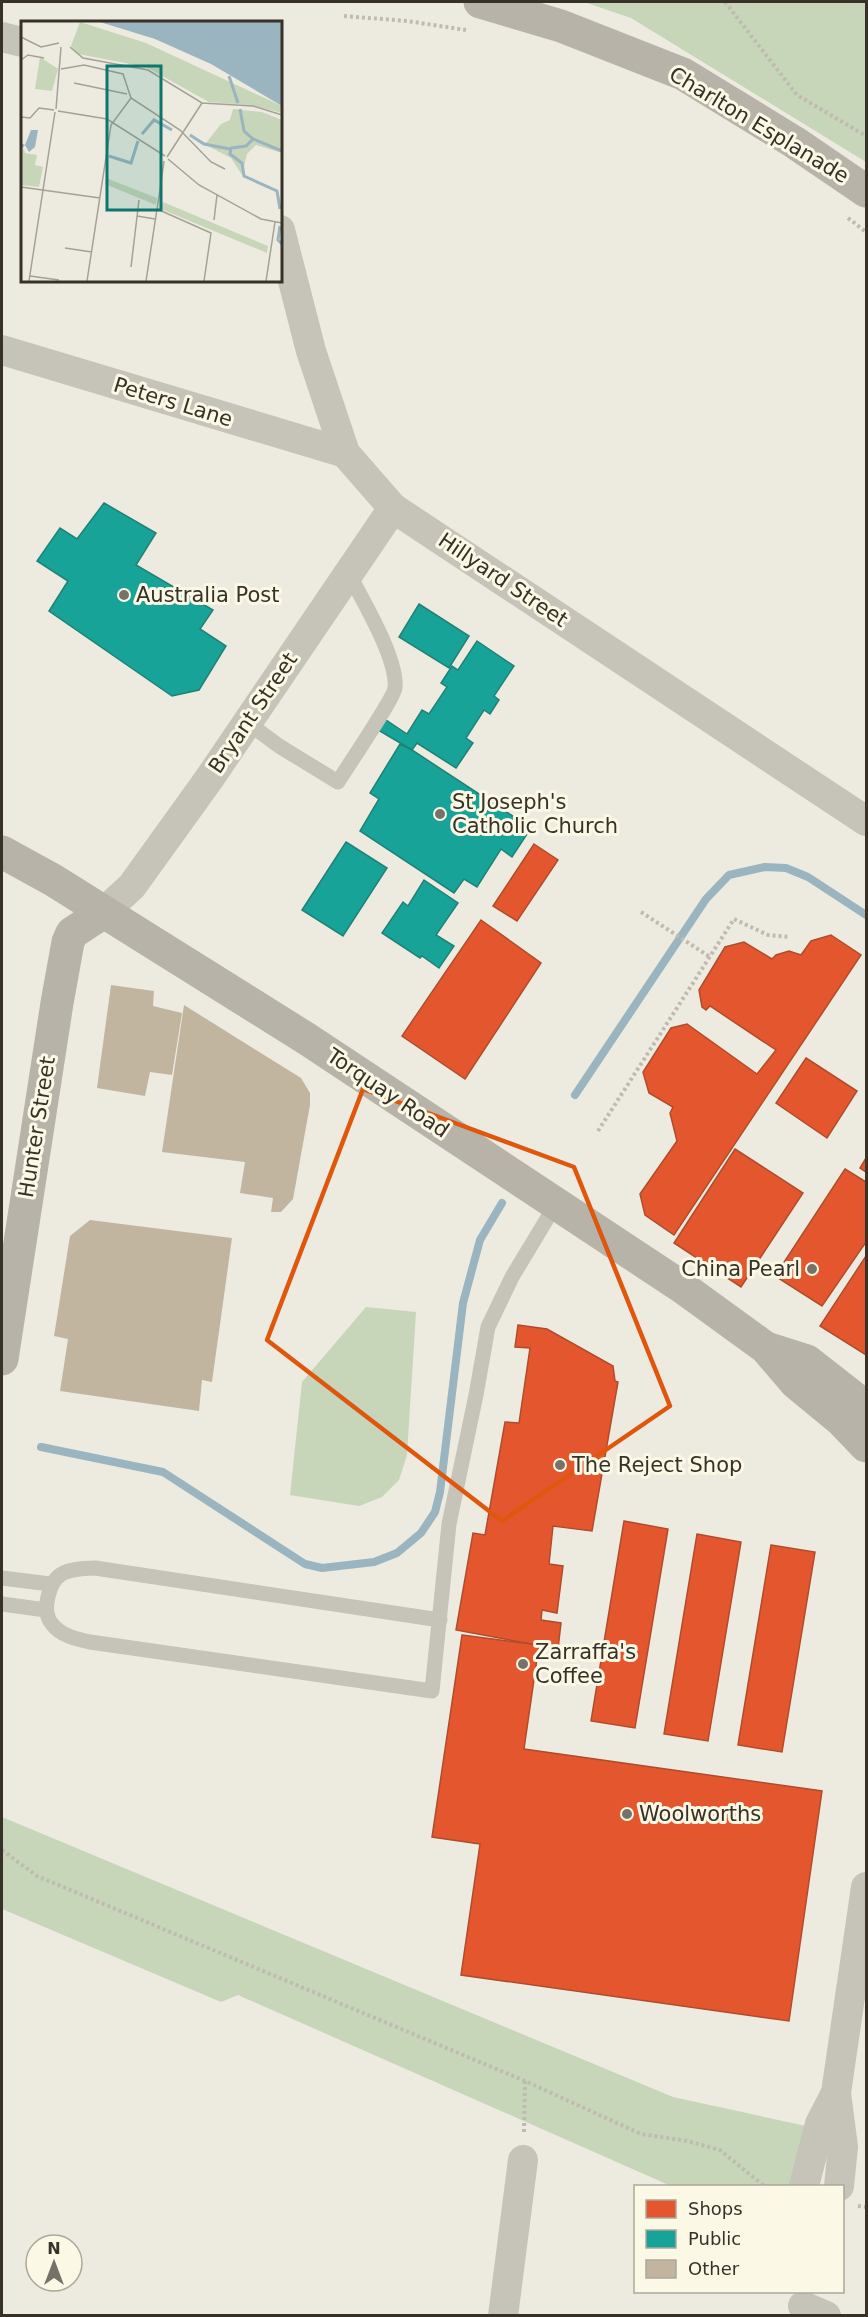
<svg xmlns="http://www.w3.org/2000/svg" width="868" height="2317" font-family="'DejaVu Sans',sans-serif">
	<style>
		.green { fill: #c7d5b9 }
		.shops { fill: #e4572e; stroke: #b04c2c; stroke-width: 1.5 }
		.public { fill: #17a398; stroke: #218176; stroke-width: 1.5 }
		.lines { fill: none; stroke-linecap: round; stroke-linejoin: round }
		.stream { stroke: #9ab4c0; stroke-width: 8 }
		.building { fill: #c2b5a0 }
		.path { stroke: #bfbbb1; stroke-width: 4; stroke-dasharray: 3 3; stroke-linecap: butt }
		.lane { stroke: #c6c3b9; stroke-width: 15 }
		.street { stroke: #c6c3b9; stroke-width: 30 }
		.secondary { stroke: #b7b3a9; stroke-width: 33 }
		.marked { fill: none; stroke: #df570d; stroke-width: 4.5; stroke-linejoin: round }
		.poi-dot { fill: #777268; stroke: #fbf8e6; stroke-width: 2 }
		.labels { text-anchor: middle; stroke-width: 6; stroke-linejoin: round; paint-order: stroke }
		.street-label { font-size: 21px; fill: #373127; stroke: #fbf8e6 }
		.poi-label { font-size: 21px; fill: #373127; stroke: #fbf8e6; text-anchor: start }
		.inset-river { fill: none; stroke: #9ab4c0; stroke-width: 3 }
		.inset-road { fill: none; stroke: #a4a196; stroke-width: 1.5 }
		.view { fill: #0f766e; fill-opacity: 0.15; stroke: #0f766e; stroke-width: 3 }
		.inset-edge { fill: none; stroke: #373127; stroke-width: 3 }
	</style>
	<rect width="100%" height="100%" fill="#edebe0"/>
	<g class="green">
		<polygon points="584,2 866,2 866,162 631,18"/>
		<polygon points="366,1307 416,1312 407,1455 399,1480 382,1497 359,1506 290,1495 302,1382"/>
		<polygon points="2,1817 673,2097 806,2126 796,2186 671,2186 238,1995 221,2002 2,1909"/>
	</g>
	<g class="shops">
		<polygon points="534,844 558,860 517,921 493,906"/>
		<polygon points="481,920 541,963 465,1079 402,1036"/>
		<polygon points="831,935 861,955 674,1235 645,1215 640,1194 677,1141 670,1113 673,1107 649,1093 643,1072 671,1028 687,1024 757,1074 776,1050 710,1006 706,1010 702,1007 699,990 725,947 744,942 772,959 776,955 789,951 801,955 811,941"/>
		<polygon points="806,1058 857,1091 827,1138 776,1103"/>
		<polygon points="735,1149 803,1193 741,1287 674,1243"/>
		<polygon points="866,1158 866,1172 860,1168"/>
		<polygon points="845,1169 866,1182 866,1242 822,1306 775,1276"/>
		<polygon points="866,1256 866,1355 820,1326"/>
		<polygon points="518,1325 547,1329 613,1366 615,1381 618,1382 592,1531 553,1526 549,1564 563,1566 557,1613 542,1610 541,1620 561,1623 558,1649 456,1630 473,1533 485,1535 505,1422 519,1423 530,1348 515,1347"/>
		<polygon points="624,1521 668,1529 635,1728 591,1721"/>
		<polygon points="697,1534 741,1542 708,1741 664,1734"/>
		<polygon points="771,1545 815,1552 782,1752 738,1745"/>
		<polygon points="462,1635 539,1645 524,1749 822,1791 789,2021 461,1975 480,1844 432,1837"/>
	</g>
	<g class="public">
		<polygon points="104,503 156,533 136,565 213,610 200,629 226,646 199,690 172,696 49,611 68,581 37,561 60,528 77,539"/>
		<polygon points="419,604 469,636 449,668 399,637"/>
		<polygon points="477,641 514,666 494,696 499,700 490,714 484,710 466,738 473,743 456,768 417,743 412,750 373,727 380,716 407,734 422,710 429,714 447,687 441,683 452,666 458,670"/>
		<polygon points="400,744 412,750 531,828 512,857 501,849 477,887 464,879 454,893 360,831 379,799 370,793"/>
		<polygon points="346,842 387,868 343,936 302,910"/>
		<polygon points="424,880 458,903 436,935 454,946 439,968 422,956 420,958 382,933 403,902 408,906"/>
	</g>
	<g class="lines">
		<g class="stream">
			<polyline points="575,1095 706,899 729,875 765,867 786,868 808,877 866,915"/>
			<polyline points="41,1447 163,1472 305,1564 322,1568 374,1562 397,1553 421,1533 435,1512 440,1492 463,1303 480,1240 502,1203"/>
		</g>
	</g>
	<g class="building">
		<polygon points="111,985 154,991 153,1006 182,1013 172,1075 150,1072 145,1096 97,1088"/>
		<polygon points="184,1005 301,1078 310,1093 310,1105 293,1199 281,1212 271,1212 273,1198 240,1193 245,1162 162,1152"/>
		<polygon points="90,1220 232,1238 212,1382 202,1380 199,1411 60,1391 68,1339 54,1336 70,1236"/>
	</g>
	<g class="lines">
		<g class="path">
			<polyline points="725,2 797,95 866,136"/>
			<polyline points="344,16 407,21 466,30"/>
			<polyline points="848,218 866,232"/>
			<polyline points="641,912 710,957"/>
			<polyline points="598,1131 734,919 768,935 789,937"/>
			<polyline points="2,1850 37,1876 525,2081 641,2134 687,2141 720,2150 764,2186"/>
			<polyline points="524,2132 525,2081"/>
			<polyline points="858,2206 866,2207"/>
		</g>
		<g class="lane">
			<path d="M247,722L279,746L338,782C347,767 393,700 395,688C398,659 363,601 349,574"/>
			<polyline points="2,1578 50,1584"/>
			<polyline points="2,1604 46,1610"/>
			<path d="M440,1620L95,1568C66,1569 52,1571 47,1602C46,1609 47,1618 52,1624C61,1636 77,1639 90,1642L432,1691L449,1524L476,1395L488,1327L512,1277L556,1204"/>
		</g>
		<g class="street">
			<polyline points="2,37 22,42"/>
			<polyline points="280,230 311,351 345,453 393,508 866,821"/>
			<polyline points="2,350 345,453"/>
			<polyline points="104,912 132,886 209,779 393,508"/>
			<polyline points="804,2186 820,2124 836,2093"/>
			<polyline points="839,2186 843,2147 836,2093 866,1887"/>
			<polyline points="803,2306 826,2316"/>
			<polyline points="503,2316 523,2160"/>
		</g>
		<g class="secondary">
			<polyline points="480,2 561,26 683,74 794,142 866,191"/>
			<polyline points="2,852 53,880 307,1039 682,1287 766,1348 796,1383 841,1420 866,1446"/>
			<polyline points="766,1348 807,1361 866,1407"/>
			<polyline points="2,1359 57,1003 68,942 72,933 104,912"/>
		</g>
	</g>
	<path class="marked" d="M363,1089L574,1167L670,1406L502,1521L267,1340Z"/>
	<g class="poi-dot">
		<circle cx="124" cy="595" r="6"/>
		<circle cx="440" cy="814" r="6"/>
		<circle cx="812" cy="1269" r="6"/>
		<circle cx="560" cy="1465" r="6"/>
		<circle cx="523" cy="1664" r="6"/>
		<circle cx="627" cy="1814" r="6"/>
	</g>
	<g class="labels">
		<g class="street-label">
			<text transform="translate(759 125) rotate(31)" y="7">Charlton Esplanade</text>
			<text transform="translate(173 402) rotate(17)" y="7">Peters Lane</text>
			<text transform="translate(503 580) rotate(34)" y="7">Hillyard Street</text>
			<text transform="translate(253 713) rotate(-56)" y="7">Bryant Street</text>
			<text transform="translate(388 1093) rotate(34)" y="7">Torquay Road</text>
			<text transform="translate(37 1127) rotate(-81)" y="7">Hunter Street</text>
		</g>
		<g class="poi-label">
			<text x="136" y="602">Australia Post</text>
			<text x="452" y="809">St Joseph's<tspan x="452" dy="24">Catholic Church</tspan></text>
			<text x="800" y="1276" text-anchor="end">China Pearl</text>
			<text x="572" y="1472">The Reject Shop</text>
			<text x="535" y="1659">Zarraffa's<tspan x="535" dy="24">Coffee</tspan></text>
			<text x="639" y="1821">Woolworths</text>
		</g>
	</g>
	<g transform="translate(21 21)">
		<rect width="261" height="261" fill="#edebe0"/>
		<path d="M59,1L125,22L261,85V92L229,84L188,81L125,46L57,33L50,25ZM19,36L37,48L31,70L14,68ZM212,88L241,91L261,99V132L235,124L226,133L221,154L210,137L177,120L185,122L200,103L209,99ZM3,128L4,132L16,134L14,144L22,146L18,166L0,164V129ZM85,157L136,177L135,184L84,163ZM142,181L247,225L246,232L140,188Z" fill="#c7d5b9"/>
		<path d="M79,1H261V85L190,43L134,18ZM10,109H17L14,126L8,131L4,124L0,129V122L4,124Z" fill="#9ab4c0"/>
		<path class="inset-river" d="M208,55L217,82M219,88L223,110L232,118L225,125L210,127L209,133L221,142L223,155L256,170L259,188M121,113L133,99L151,109M169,114L183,123L209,128M232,118L261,130M88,135L110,142L117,120M259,205L257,219L261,223"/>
		<path class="inset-road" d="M0,16L20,26L38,22M49,26L62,37L127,49L181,82L232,85L261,94M0,39L7,34L23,37M40,48L63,44L102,53L110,77L159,109L190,141L204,148M53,62L106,73M35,88L40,26M37,90L86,98L144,135M0,96L9,97L18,87L33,89M146,136L181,82M147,138L178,164L240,198L261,202M0,166L79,177M138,176L143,140M136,188L190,212L183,260M116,195L134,198M193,199L196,174M44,227L71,231M110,246L118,179M9,255L38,259M8,260L34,91M66,260L90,104L110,77M125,260L138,175M245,260L254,201"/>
		<path class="view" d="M86,45H140V189H86Z"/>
		<rect width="261" height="261" class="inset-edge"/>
	</g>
	<rect width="868" height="2317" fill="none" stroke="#373127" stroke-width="6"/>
	<rect x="634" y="2185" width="210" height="108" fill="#fbf8e6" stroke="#ada89a" stroke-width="1.5"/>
	<rect x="646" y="2200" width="30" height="18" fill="#e4572e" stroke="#ada89a" stroke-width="1.5"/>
	<text x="688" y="2215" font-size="18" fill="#373127">Shops</text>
	<rect x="646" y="2230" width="30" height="18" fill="#17a398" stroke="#ada89a" stroke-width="1.5"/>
	<text x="688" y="2245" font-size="18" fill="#373127">Public</text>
	<rect x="646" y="2260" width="30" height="18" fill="#c2b5a0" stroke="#ada89a" stroke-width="1.5"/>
	<text x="688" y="2275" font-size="18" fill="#373127">Other</text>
	<g transform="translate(54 2263)"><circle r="28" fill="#fbf8e6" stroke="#ada89a" stroke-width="1.5"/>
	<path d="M0-4.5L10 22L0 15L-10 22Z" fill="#777268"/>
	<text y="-9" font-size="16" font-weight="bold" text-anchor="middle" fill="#373127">N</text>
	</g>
</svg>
